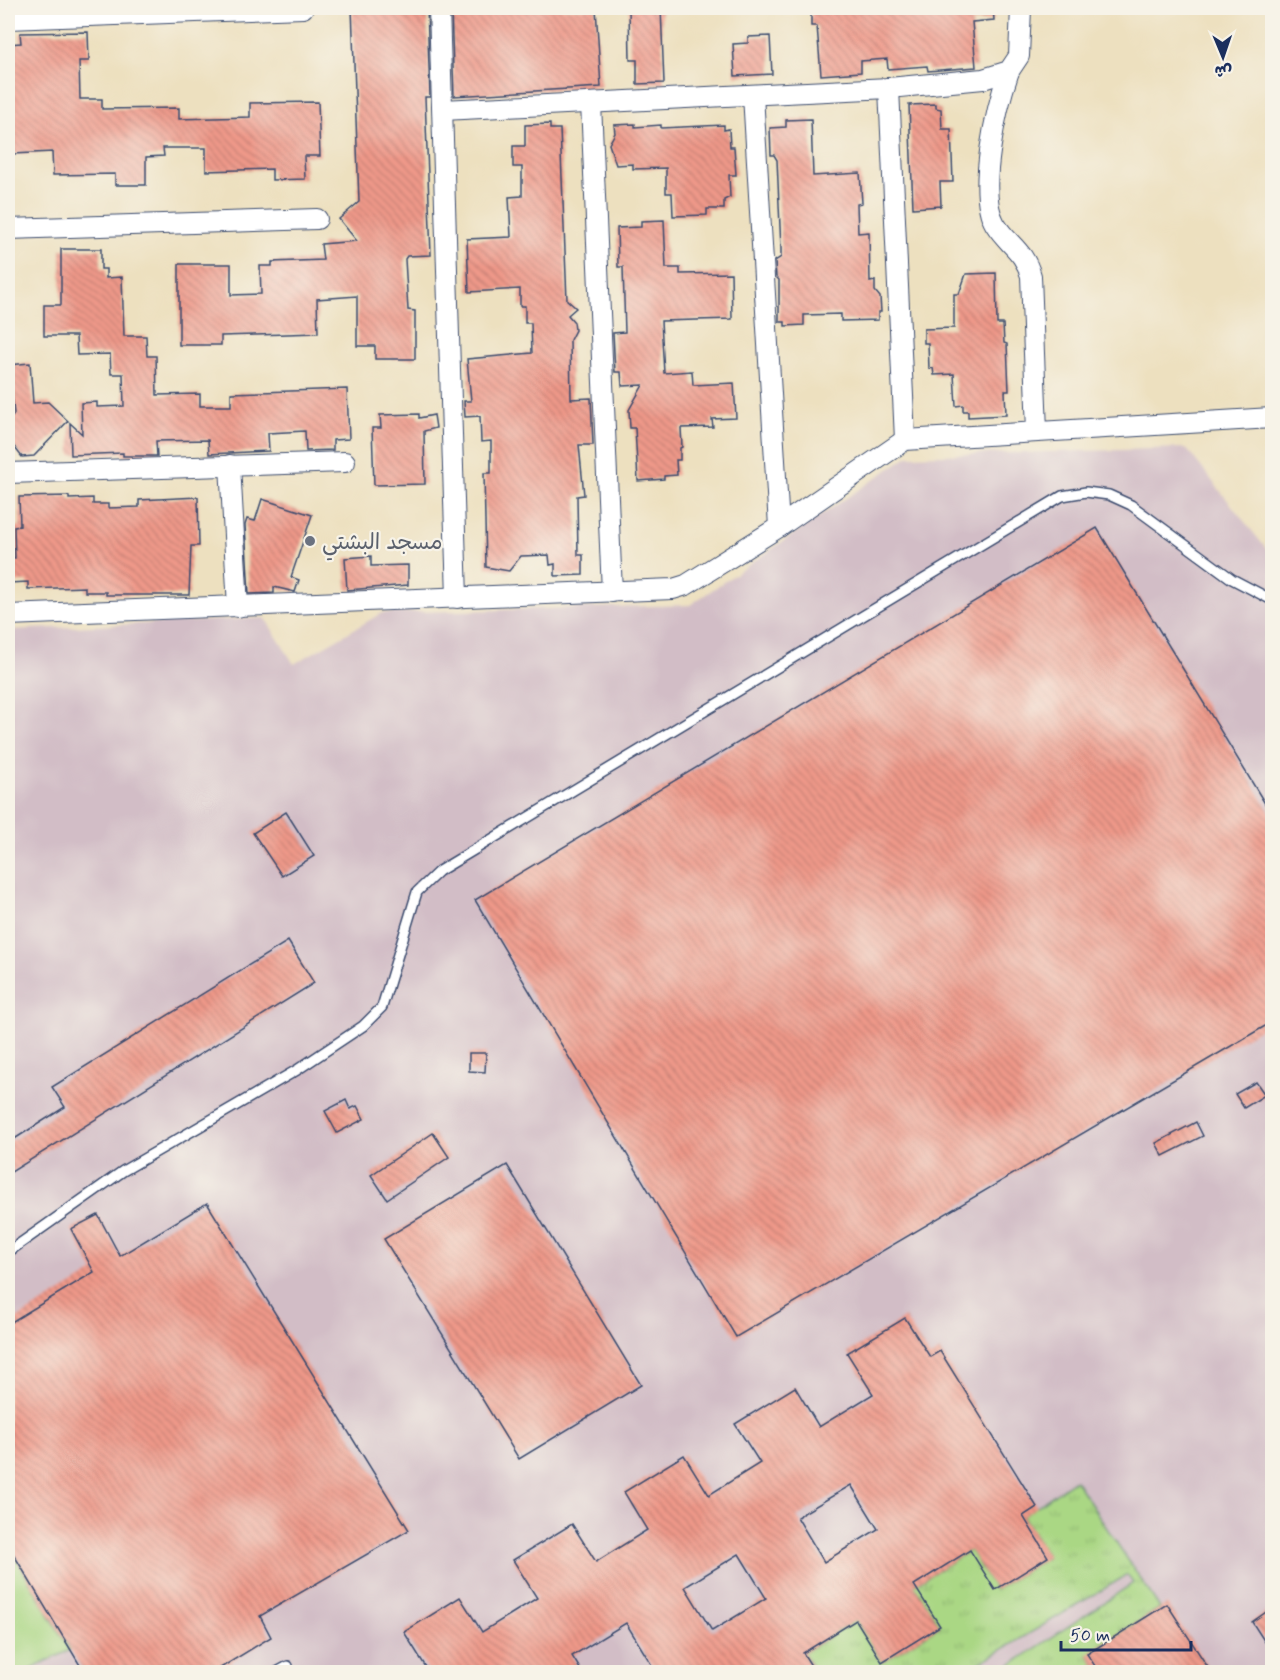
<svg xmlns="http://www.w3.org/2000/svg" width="1280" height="1680" font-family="Mynerve,'Playpen Sans Arabic',sans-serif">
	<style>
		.industrial { fill: #d2bdc6 }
		.grass { fill: url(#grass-tufts); stroke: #628371; stroke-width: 1.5 }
		.garden { fill: #aad784; stroke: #628371; stroke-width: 1.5 }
		.building { fill: url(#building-back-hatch); fill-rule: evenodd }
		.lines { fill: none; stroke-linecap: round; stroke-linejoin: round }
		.service-casing { stroke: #3a4a6d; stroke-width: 12 }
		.minor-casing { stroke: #3a4a6d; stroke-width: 22 }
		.service { stroke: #fff; stroke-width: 9 }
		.minor { stroke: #fff; stroke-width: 20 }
		.worship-dot { fill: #6b7280; stroke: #f7f3e8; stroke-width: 2 }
		.labels { text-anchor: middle; stroke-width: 4.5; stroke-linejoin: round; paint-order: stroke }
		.worship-label { font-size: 22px; fill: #5b616d; stroke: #f7f3e8; text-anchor: start }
	</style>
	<defs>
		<pattern id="grass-tufts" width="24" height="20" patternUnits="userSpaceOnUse" patternTransform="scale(1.5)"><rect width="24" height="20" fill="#aad784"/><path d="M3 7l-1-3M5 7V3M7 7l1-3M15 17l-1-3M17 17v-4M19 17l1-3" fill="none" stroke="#92b974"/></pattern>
		<pattern id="building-back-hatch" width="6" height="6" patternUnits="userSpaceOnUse" patternTransform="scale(1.5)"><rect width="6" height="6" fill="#ef9989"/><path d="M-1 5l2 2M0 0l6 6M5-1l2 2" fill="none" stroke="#c17d73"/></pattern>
	</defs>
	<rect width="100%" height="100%" fill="#f7f3e8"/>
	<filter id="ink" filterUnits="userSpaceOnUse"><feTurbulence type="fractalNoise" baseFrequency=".0167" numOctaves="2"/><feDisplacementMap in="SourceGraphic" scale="12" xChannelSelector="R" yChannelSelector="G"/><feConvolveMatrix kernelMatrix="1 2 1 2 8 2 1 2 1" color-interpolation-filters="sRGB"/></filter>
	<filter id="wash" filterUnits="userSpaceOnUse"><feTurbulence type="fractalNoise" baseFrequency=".008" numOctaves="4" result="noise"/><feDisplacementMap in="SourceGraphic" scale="24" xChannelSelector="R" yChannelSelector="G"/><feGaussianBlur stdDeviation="1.35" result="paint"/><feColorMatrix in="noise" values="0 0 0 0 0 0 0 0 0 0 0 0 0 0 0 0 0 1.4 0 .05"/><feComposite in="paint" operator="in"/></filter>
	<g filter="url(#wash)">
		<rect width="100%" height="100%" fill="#ede0bf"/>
		<polygon class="industrial" points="1186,448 1272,556 1272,1672 8,1672 8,630 265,618 294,664 382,613 690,605 908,456"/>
		<polygon class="grass" points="1075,1480 1160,1608 1088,1654 1099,1672 1000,1672 1133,1583 1127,1575 965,1672 815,1672 803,1653 856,1620 882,1662 940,1626 914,1585 970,1550 995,1590 1048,1557 1023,1516"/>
		<polygon class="garden" points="8,1545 70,1650 26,1672 8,1672"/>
		<g id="blocks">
			<g class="building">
				<polygon points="352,8 427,8 430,97 425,97 431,255 407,256 405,259 408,310 415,311 415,359 375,359 375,346 357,346 357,296 317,299 318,333 221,336 221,345 179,345 179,264 231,264 231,295 261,294 260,266 272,266 272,262 323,260 321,244 357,241 339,219 359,202"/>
				<polygon points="451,8 596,8 601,87 454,96"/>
				<polygon points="629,8 661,8 664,83 637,84 637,60 630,60"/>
				<polygon points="811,8 993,8 994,20 972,22 976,67 928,71 927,66 888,69 887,59 861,61 861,72 821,75 817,26 811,26"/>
				<polygon points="88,32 89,61 79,61 80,99 102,99 102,109 179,108 179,119 250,117 250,103 318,102 320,156 304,156 305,179 272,180 272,169 206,171 206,148 163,148 164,156 146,157 146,185 115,185 115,174 53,175 52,152 13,154 11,109 8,110 8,44 21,43 20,33"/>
				<polygon points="770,36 772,74 735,76 733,44 748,43 748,37"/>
				<polygon points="936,104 936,108 941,109 942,129 951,129 953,182 940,182 941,206 913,208 909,105"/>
				<polygon points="811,119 813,176 860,173 862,203 857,204 858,233 869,232 870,282 875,281 875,291 880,297 881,312 878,312 878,320 841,321 841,314 804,315 804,325 785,326 785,322 779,322 779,280 776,277 775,261 781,257 781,249 777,160 774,155 771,155 770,128 786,127 786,120"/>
				<polygon points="550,124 550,129 560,129 567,300 576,308 568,315 574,322 575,330 570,340 571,399 591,398 593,445 579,445 584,495 577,496 578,555 583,555 583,575 555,576 555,564 550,565 549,555 521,556 509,571 486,567 484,473 491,473 491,441 481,442 480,416 465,417 464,401 471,401 467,359 532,353 531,323 525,323 525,306 520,306 520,289 469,292 467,239 511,237 509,197 522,196 522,167 513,167 513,146 525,146 525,125"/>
				<polygon points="635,124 635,127 661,125 661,128 724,125 724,130 729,129 730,147 734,147 736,175 729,175 730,197 724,200 724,209 707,209 707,215 673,216 672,193 666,193 666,168 633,169 633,164 616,165 609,144 615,133 614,125"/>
				<polygon points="664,220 666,268 680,268 680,274 731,273 732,319 661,321 664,373 692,371 693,385 734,383 736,418 712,419 713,427 681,428 682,447 680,448 680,460 676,460 677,475 664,476 664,479 638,481 635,428 630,428 629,410 643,385 622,386 621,372 615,372 613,333 625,332 623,267 618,267 617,228 641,227 641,221"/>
				<polygon points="61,249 101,249 101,269 106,269 106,278 122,277 124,336 146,336 147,356 156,356 157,395 200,394 200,406 231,406 231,393 347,389 349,439 333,440 333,450 306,451 305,431 268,433 269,451 209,454 208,440 156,441 157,456 123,456 123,453 71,455 70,423 82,434 81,403 97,402 97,407 124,406 123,374 111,374 110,354 77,355 76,336 44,336 44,305 61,305"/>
				<polygon points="996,273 997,324 1003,324 1004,343 1007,344 1009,391 1005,391 1006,415 968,417 968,411 963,411 963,405 956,406 954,374 934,375 933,368 929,369 928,343 924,343 924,329 954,328 954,294 959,294 966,274"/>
				<polygon points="30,363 33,403 48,402 68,421 34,456 22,457 8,439 10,420 14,414 11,383 8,384 8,365"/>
				<polygon points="419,414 419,418 434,415 436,428 424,431 425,484 374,485 372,428 381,428 380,415"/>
				<polygon points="69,496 69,499 93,498 93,504 108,504 108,508 139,507 139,500 198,497 199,546 191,546 189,595 106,595 106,592 85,592 85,587 28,589 28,582 8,583 8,558 15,558 14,527 20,526 19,497"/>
				<polygon points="262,499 312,515 291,577 299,580 295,592 274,587 274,593 249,594 245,525 247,519 255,521"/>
				<polygon points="1097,528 1272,815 1272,1022 736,1337 475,900"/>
				<polygon points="371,556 371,566 408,565 408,585 347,590 345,558"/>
				<polygon points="286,812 314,856 282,876 253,833"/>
				<polygon points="288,941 314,983 8,1174 8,1143 65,1107 52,1087"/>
				<polygon points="469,1053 486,1053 485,1072 469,1071"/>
				<polygon points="1256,1082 1265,1095 1244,1108 1235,1094"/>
				<polygon points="346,1100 350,1109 357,1106 364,1119 337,1133 325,1111"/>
				<polygon points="1196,1122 1203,1136 1163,1156 1156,1143"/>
				<polygon points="433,1133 449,1157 387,1199 371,1175"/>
				<polygon points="507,1165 641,1385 519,1459 384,1239"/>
				<polygon points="207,1203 409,1530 260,1616 271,1637 214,1672 84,1672 8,1545 8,1324 94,1272 71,1229 98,1215 120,1256"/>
				<path d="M905,1318L930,1357L940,1351L1037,1507L1023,1516L1048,1557L995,1590L970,1550L914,1585L940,1626L882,1662L856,1620L803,1653L815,1672H656L626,1623L572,1656L582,1672H429L404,1632L460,1597L482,1632L537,1598L513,1560L572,1524L596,1562L647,1530L624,1492L684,1455L709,1495L760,1463L735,1424L795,1387L819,1427L873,1394L847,1353ZM851,1485L878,1529L824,1562L797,1517ZM739,1554L766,1598L712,1631L685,1587Z"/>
				<polygon points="1167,1604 1211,1672 1099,1672 1087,1654"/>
				<polygon points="1272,1608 1272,1653 1252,1622"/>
			</g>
		</g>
	</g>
	<g filter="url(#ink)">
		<use href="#blocks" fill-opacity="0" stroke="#3a4a6d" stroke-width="1.5"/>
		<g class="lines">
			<defs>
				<g id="service">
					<polyline points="8,1252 123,1171 297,1070 363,1026 382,1007 417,892 439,871 1062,496 1086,492 1109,495 1131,505 1232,579 1272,600"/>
					<polyline points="277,1672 288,1666"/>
				</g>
				<g id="minor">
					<polyline points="439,8 457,598"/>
					<polyline points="8,19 303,8"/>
					<path d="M1009,71C997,106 976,192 995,224C1008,245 1024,250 1031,276L1037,431"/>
					<polyline points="889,88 905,440"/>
					<polyline points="753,95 779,527"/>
					<polyline points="591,103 612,592"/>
					<polyline points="443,110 889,88 983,79 1009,71 1019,56 1021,8"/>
					<polyline points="8,229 317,219"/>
					<polyline points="230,465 238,607"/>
					<polyline points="8,473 345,462"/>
					<polyline points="8,615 673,589 686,585 779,527 905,440 1272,418"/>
				</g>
			</defs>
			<use href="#service" class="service-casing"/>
			<use href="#minor" class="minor-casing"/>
			<use href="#service" class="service"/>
			<use href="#minor" class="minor"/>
		</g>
	</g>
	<circle class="worship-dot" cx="310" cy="541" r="6"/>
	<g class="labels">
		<g class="worship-label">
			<text x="322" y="549">مسجد البشتي</text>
		</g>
	</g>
	<rect width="1280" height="1680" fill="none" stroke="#f7f3e8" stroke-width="30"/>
	<g transform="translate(1223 57) rotate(178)" stroke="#f7f3e8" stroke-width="4.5" paint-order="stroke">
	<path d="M0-4.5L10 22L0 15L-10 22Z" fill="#1b2f5e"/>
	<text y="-9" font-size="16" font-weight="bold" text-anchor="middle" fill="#1b2f5e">ش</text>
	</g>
	<path d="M1061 1641v9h130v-9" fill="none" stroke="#1b2f5e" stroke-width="3"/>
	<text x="1070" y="1641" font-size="18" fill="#1b2f5e" stroke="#f7f3e8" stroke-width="4.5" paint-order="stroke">50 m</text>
</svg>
